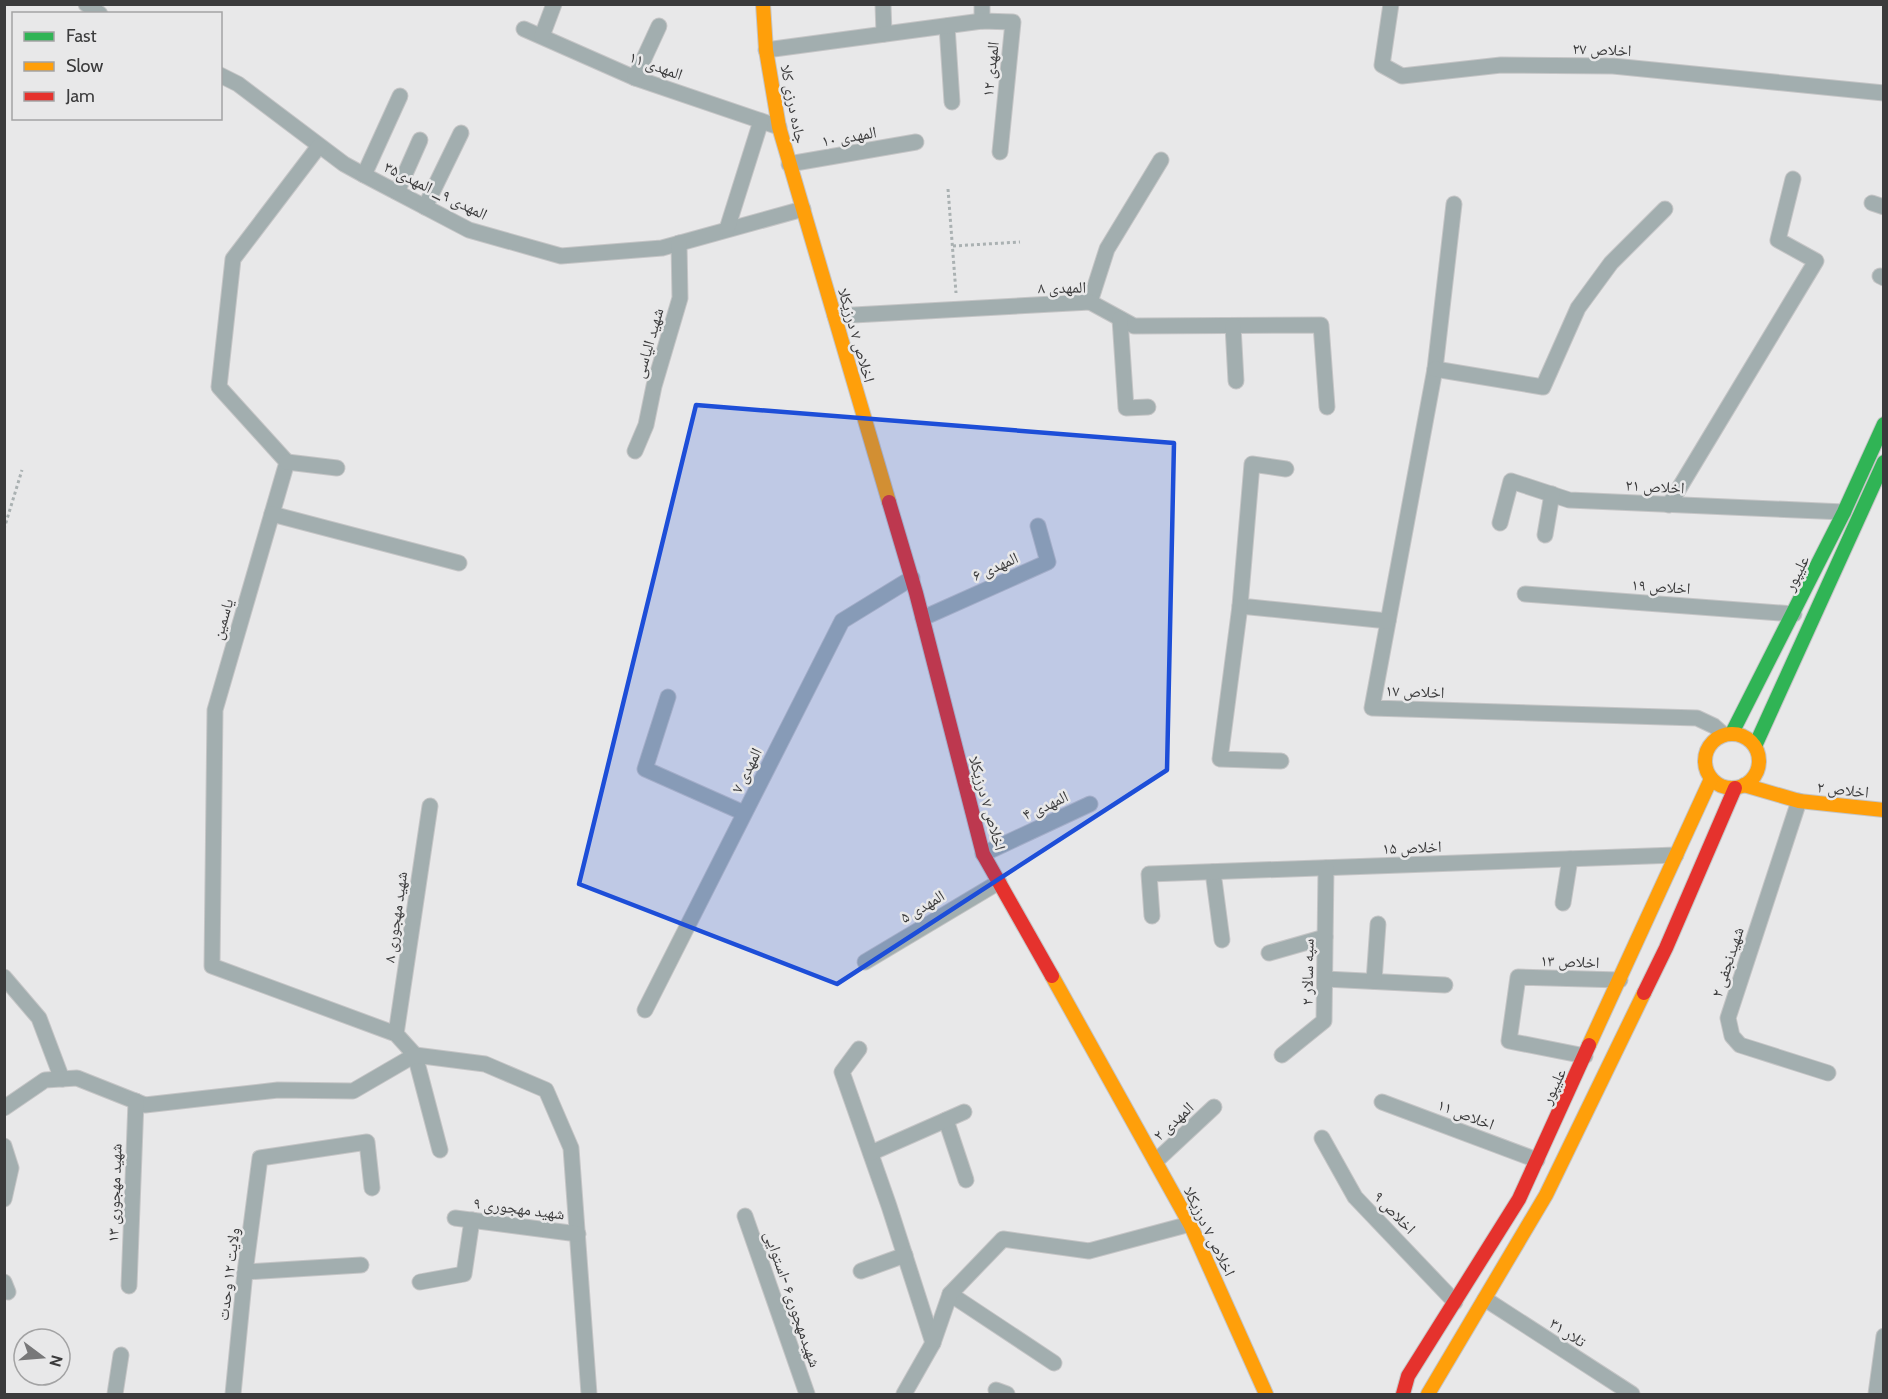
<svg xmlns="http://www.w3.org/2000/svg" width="1888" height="1399" font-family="Cabin,'Noto Naskh Arabic',sans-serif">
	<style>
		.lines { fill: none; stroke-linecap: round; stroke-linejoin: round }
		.street-casing { stroke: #c5c5c6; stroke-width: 17 }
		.fast-casing { stroke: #c5c5c6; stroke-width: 16 }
		.slow-casing { stroke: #c5c5c6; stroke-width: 16 }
		.jam-casing { stroke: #c5c5c6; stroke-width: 16 }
		.path { stroke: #aab1b2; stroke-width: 3; stroke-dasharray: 3 3; stroke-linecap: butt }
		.street { stroke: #a2aeaf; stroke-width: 15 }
		.fast { stroke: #30b455; stroke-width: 14 }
		.slow { stroke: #ff9f0a; stroke-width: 14 }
		.jam { stroke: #e5322d; stroke-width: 14 }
		.marked { fill: #1d4ed8; fill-opacity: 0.2; stroke: #1d4ed8; stroke-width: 4.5; stroke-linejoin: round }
		.labels { text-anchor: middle; stroke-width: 5; stroke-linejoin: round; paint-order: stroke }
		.street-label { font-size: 16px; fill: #3b3b3c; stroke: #e8e8e9 }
	</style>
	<rect width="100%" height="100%" fill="#e8e8e9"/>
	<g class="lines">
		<defs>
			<g id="street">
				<polyline points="86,4 100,14"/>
				<polyline points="883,4 884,34"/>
				<polyline points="982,4 982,21"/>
				<polyline points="1391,4 1382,65 1402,76 1501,65 1613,66 1884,93"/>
				<polyline points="947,26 952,102"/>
				<polyline points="524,29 635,78 779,127"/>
				<polyline points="542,36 554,4"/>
				<polyline points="766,50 982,21 1013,22 1000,152"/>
				<polyline points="220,75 238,84 344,164 364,175 469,230 561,256 662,248 803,209"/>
				<polyline points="635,78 659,26"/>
				<polyline points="319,146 233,259 219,387 287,462 215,710 212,966 396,1034 415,1055 440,1150"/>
				<polyline points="789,164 916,142"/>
				<polyline points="364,175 400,96"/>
				<polyline points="397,192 420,140"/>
				<polyline points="1872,203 1884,207"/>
				<polyline points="1454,204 1435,369 1372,708 1697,718 1714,726 1723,734"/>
				<polyline points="425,207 461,133"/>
				<polyline points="727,229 761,121"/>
				<polyline points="1880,276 1884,278"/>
				<polyline points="1090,302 1107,249 1161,160"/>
				<polyline points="835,316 1090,302 1134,326 1321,325 1327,407"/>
				<polyline points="1120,319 1126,408 1148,407"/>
				<polyline points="1233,326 1236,381"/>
				<polyline points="1435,369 1543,387 1578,308 1611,263 1665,209"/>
				<polyline points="635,451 646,425 654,386 680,298 679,243"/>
				<polyline points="287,462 337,468"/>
				<polyline points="1286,469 1252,464 1240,606 1388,621"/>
				<polyline points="1669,505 1816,261 1778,240 1793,179"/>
				<polyline points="272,514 459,563"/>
				<polyline points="1500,523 1511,481 1569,500 1844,512"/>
				<polyline points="1545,535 1552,494"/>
				<polyline points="1525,594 1794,614"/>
				<polyline points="1240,606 1220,759 1281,761"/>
				<polyline points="923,618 1048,562 1038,526"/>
				<polyline points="668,697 645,769 744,813"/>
				<polyline points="1799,801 1728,1018 1732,1036 1740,1045 1828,1073"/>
				<polyline points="983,854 1090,804"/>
				<polyline points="1213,872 1222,940"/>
				<polyline points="1563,903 1570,859"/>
				<polyline points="1152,916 1149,874 1676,855"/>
				<polyline points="1269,953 1325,937"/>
				<polyline points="865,962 999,882"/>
				<polyline points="4,977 39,1018 62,1079"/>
				<polyline points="1325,979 1445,985"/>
				<polyline points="1374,981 1378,924"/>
				<polyline points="645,1010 842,621 912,578"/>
				<polyline points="396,1034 430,806"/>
				<polyline points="859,1049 842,1072 889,1206 933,1343"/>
				<polyline points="1282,1055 1324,1021 1326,868"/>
				<polyline points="1585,1056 1509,1041 1518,977 1620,980"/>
				<polyline points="1382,1102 1537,1160"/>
				<polyline points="4,1108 45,1080 77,1078 145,1105 278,1090 353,1091 415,1055 485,1064 546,1090 571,1148 589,1394"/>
				<polyline points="946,1120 966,1180"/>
				<polyline points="1322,1138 1355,1197 1455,1302"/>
				<polyline points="4,1146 11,1168 4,1199"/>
				<polyline points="871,1153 964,1112"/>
				<polyline points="1156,1161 1214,1107"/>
				<polyline points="745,1216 807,1394"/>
				<polyline points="455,1218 578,1234"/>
				<polyline points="861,1271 905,1255"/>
				<polyline points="245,1272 361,1265"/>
				<polyline points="4,1282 8,1292"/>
				<polyline points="420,1282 464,1274 472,1220"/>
				<polyline points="129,1286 136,1101"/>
				<polyline points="950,1294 1054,1363"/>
				<polyline points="1485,1299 1632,1394"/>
				<polyline points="996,1390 1007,1394"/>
				<polyline points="115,1394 121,1355"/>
				<polyline points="233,1394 245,1272 260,1158 367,1142 372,1188"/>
				<polyline points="904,1394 933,1343 950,1294 1003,1239 1089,1251 1190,1224"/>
				<polyline points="1876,1394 1884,1336"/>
			</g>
			<g id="fast">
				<polyline points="1732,733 1844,512 1884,424"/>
				<polyline points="1755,746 1884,462"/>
			</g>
			<g id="slow">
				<polyline points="763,4 766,50 779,127 889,502"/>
				<circle cx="1732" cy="761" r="27"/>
				<polyline points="1744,785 1799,801 1884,810"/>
				<polyline points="1052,976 1190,1224 1266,1394"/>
				<polyline points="1589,1045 1711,779"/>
				<polyline points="1428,1394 1546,1195 1644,993"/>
			</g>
			<g id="jam">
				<polyline points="889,502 916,593 983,854 1052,976"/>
				<polyline points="1644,993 1666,948 1735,788"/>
				<polyline points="1403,1394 1408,1376 1519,1199 1589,1045"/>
			</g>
		</defs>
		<use href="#street" class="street-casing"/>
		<use href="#fast" class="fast-casing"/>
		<use href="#slow" class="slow-casing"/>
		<use href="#jam" class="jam-casing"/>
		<g class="path">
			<polyline points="948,189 956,293"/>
			<polyline points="953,246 1020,242"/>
			<polyline points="4,529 22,470"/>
		</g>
		<use href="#street" class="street"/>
		<use href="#fast" class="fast"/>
		<use href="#slow" class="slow"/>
		<use href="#jam" class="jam"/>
	</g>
	<path class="marked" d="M696,405L1174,443L1167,770L837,984L579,884Z"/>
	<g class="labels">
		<g class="street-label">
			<text transform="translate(1602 49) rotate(2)" y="6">اخلاص ۲۷</text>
			<text transform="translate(656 65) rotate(20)" y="6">المهدی ۱۱</text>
			<text transform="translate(990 69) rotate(-84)" y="6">المهدی ۱۲</text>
			<text transform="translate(794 104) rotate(79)" y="6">جاده درزی کلا</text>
			<text transform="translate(849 136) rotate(-10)" y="6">المهدی ۱۰</text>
			<text transform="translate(436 190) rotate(26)" y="6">المهدی ۹_ المهدی۳۵</text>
			<text transform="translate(1062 287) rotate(-1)" y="6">المهدی ۸</text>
			<text transform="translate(857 335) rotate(74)" y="6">اخلاص ۷ درزیکلا</text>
			<text transform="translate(648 343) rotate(-74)" y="6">شهید الیاسی</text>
			<text transform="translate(1655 486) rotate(3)" y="6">اخلاص ۲۱</text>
			<text transform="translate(995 566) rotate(-24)" y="6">المهدی ۶</text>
			<text transform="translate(1796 573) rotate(-64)" y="6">علیپور</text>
			<text transform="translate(1661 586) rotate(4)" y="6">اخلاص ۱۹</text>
			<text transform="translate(222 619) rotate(-74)" y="6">یاسمین</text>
			<text transform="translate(1415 691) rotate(2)" y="6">اخلاص ۱۷</text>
			<text transform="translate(746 770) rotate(-63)" y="6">المهدی ۷</text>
			<text transform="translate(1843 789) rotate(6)" y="6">اخلاص ۲</text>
			<text transform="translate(988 803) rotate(74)" y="6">اخلاص ۷ درزیکلا</text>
			<text transform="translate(1045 805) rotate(-25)" y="6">المهدی ۴</text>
			<text transform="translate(1412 847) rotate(-2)" y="6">اخلاص ۱۵</text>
			<text transform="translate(922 906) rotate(-31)" y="6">المهدی ۵</text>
			<text transform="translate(395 917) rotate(-82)" y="6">شهید مهجوری ۸</text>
			<text transform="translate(1570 961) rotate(2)" y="6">اخلاص ۱۳</text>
			<text transform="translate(1727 962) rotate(-72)" y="6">شهیدنجفی ۲</text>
			<text transform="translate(1307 972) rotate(-89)" y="6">سپه سالار ۲</text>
			<text transform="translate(1553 1086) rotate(-65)" y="6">علیپور</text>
			<text transform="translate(1466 1114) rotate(21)" y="6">اخلاص ۱۱</text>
			<text transform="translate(1173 1121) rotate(-43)" y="6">المهدی ۲</text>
			<text transform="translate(114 1193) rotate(-88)" y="6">شهید مهجوری ۱۳</text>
			<text transform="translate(519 1208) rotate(7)" y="6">شهید مهجوری ۹</text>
			<text transform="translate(1395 1212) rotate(46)" y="6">اخلاص ۹</text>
			<text transform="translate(1210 1231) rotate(64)" y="6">اخلاص ۷ درزیکلا</text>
			<text transform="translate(228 1274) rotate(-83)" y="6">ولایت ۱۲ وحدت</text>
			<text transform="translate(793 1299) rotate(71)" y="6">شهیدمهجوری۶ -استوایی</text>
			<text transform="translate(1568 1332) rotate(33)" y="6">تلار ۳۱</text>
		</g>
	</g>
	<rect width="1888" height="1399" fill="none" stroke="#3b3b3c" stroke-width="12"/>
	<rect x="12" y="12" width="210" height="108" fill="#e8e8e9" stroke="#a3a3a4" stroke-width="1.5"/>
	<rect x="24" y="32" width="30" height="9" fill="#30b455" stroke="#a3a3a4" stroke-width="1.5"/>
	<text x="66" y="42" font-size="18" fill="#3b3b3c">Fast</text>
	<rect x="24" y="62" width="30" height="9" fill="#ff9f0a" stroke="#a3a3a4" stroke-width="1.5"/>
	<text x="66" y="72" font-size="18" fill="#3b3b3c">Slow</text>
	<rect x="24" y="92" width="30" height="9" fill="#e5322d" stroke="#a3a3a4" stroke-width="1.5"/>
	<text x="66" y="102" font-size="18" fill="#3b3b3c">Jam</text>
	<g transform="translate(42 1357) rotate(106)"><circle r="28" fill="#e8e8e9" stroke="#a3a3a4" stroke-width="1.5"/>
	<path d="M0-4.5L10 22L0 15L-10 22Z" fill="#787879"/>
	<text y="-9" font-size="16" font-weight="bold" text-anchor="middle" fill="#3b3b3c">N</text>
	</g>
</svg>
